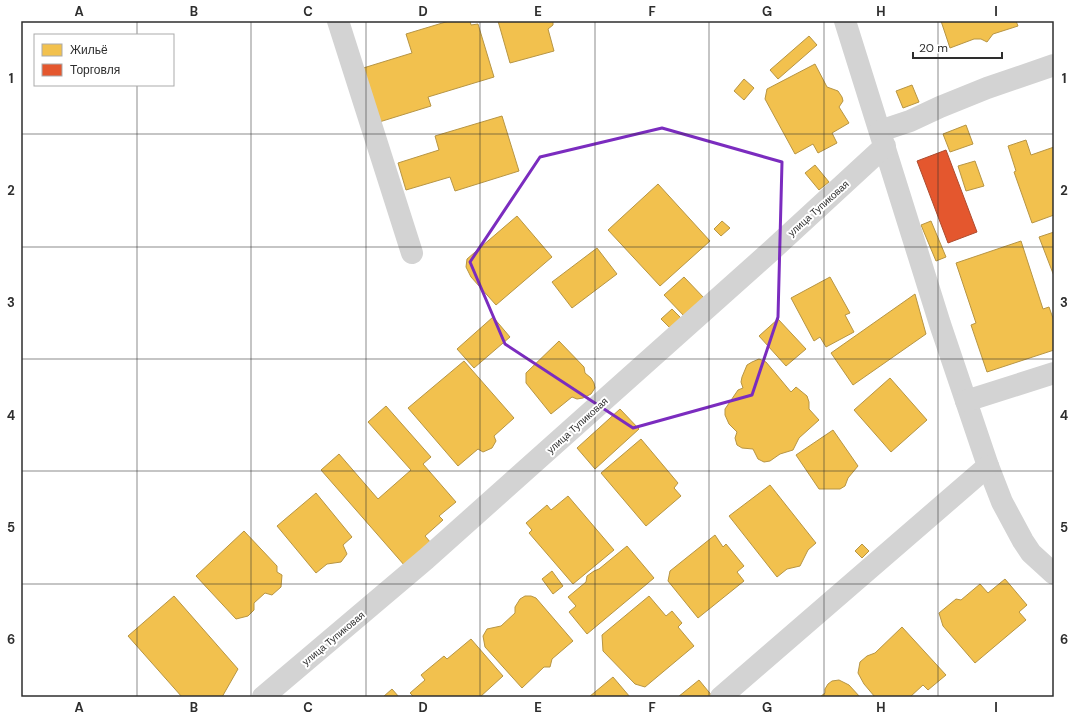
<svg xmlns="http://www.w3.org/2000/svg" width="1075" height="718" font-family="'DM Sans',sans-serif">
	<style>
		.homes { fill: #f2c14e; stroke: #b79544 }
		.shops { fill: #e4572e; stroke: #ad4b2e }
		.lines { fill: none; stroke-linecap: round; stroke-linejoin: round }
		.minor { stroke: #d3d3d3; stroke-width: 22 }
		.marked { fill: none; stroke: #7b2cbf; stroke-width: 3; stroke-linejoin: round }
		.grid { fill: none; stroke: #2e2e2e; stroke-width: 1; stroke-opacity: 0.55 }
		.labels { text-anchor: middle; stroke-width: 4; stroke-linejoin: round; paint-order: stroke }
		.street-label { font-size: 10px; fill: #2e2e2e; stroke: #fff }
		.neatline { fill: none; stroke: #2e2e2e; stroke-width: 1.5 }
		.grid-label { font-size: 13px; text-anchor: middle; font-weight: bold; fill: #2e2e2e }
	</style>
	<rect width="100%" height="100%" fill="#fff"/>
	<g class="homes">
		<polygon points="449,21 470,21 471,25 478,24 494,77 428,97 431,106 376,123 360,69 412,53 406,34"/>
		<polygon points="498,21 553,21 553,25 548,29 554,51 510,63"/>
		<polygon points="941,21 1016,21 1018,26 993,34 987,42 981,39 974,39 950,48"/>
		<polygon points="809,36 817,45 778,79 770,70"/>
		<polygon points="815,64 827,87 838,91 842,97 843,101 839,107 849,123 832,133 837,143 818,153 813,144 795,154 765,99 767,89"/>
		<polygon points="744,79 754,88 744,100 734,91"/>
		<polygon points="912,85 919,102 903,108 896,91"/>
		<polygon points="502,116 519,171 455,191 450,177 406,190 398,163 439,150 435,136"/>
		<polygon points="966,125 973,144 950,152 943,134"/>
		<polygon points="1026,140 1031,155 1054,147 1054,215 1032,223 1014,172 1016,171 1008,146"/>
		<polygon points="975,161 984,186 966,191 958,166"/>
		<polygon points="815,165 829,182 819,190 805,173"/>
		<polygon points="658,184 710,241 660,286 608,230"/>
		<polygon points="517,216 552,257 496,305 471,277 466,267 467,259"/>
		<polygon points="722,221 730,228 721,236 714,229"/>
		<polygon points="931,221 946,257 936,261 921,225"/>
		<polygon points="1054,232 1054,276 1039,237"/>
		<polygon points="1021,241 1043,309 1049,307 1054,321 1054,350 987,372 971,325 976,323 956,263"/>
		<polygon points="597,248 617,274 572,308 552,282"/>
		<polygon points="684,277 705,299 685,317 664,295"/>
		<polygon points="830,277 850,313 845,315 854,332 826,347 820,337 814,341 791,298"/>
		<polygon points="915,294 926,334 853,385 831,353"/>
		<polygon points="672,309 681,318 670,328 661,319"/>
		<polygon points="493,317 510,337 474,368 457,349"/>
		<polygon points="778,319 806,349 786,366 759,336"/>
		<polygon points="559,341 584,367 585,373 591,378 594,383 595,388 591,394 583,398 577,399 572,397 551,414 526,383 526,373"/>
		<polygon points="759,359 766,362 791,392 796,387 807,396 809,402 809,409 819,420 799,438 793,450 780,454 770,461 764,462 758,459 753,449 742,448 737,445 735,438 737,432 729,424 725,415 725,409 738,390 743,388 741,382 742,377 747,365 752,362"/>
		<polygon points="464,361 514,418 494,436 496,441 492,448 483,452 478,449 458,466 408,408"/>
		<polygon points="890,378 927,420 891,452 854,410"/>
		<polygon points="386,406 431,457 423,464 456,502 439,516 443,520 425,536 431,543 405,566 321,470 339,454 378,499 411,470 368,422"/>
		<polygon points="620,409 639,429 595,469 577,448"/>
		<polygon points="833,430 858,466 848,478 845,486 840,489 819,489 796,455"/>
		<polygon points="641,439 678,483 674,488 681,496 646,526 601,473"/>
		<polygon points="770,485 816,543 808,550 800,566 787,569 777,577 729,516"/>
		<polygon points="316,493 352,537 343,545 347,554 341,562 327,564 316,573 277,526"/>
		<polygon points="568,496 614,550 573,584 529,533 532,530 526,523 547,505 551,510"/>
		<polygon points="244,531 277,566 277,572 282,575 281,587 272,595 265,593 254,603 254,610 248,616 236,619 196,576"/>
		<polygon points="715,535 723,547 726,544 744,566 737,572 744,581 698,618 668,581 670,571"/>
		<polygon points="862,544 869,551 862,558 855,551"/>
		<polygon points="627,546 654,578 587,634 569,612 576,606 568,597 586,582 587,576 594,571 599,569"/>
		<polygon points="552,571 563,586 553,594 542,579"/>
		<polygon points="1005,579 1027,605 1019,612 1026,620 975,663 943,626 939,613 956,599 961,600 980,584 988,593"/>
		<polygon points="174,596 238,669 222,697 182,697 128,636"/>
		<polygon points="525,596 531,596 536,598 573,641 552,659 550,667 544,667 522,688 485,647 483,636 487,629 501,626 515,613 515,607 520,599"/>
		<polygon points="649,596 666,616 672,611 682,623 678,627 694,646 645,687 635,684 603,651 602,635"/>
		<polygon points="902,627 946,675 928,690 923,685 910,697 875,697 864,684 858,673 860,662 867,656 875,653"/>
		<polygon points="471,639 503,676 480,697 414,697 410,693 425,680 421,675 444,656 447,659"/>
		<polygon points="613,677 630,697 589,697"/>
		<polygon points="699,680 713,697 678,697"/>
		<polygon points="839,680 849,685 860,697 820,697 825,693 825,689 828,684 832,681"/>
		<polygon points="392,689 399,697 383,697"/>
	</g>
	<polygon class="shops" points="946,150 977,232 948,243 917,161"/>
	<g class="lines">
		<g class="minor">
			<polyline points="338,21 412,253"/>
			<polyline points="845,21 940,324 988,466 1002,502 1023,541 1031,553 1054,574"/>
			<polyline points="880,131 910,121 940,107 987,88 1054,65"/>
			<polyline points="966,401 1054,373"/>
			<polyline points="263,697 426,559 771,251 885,146"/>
			<polyline points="721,697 988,466"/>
		</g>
	</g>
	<path class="marked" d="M662,128L782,162L778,317L752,395L633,428L505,344L470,262L540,157Z"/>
	<path class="grid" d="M137,21V35M251,21V697M366,21V697M480,21V697M595,21V697M709,21V697M824,21V697M938,21V697M137,85V697M21,134H1054M21,247H1054M21,359H1054M21,471H1054M21,584H1054"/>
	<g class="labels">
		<g class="street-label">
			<text transform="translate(818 208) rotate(-42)" y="4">улица Тупиковая</text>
			<text transform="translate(577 425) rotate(-42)" y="4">улица Тупиковая</text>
			<text transform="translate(333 638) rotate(-40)" y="4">улица Тупиковая</text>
		</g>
	</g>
	<rect width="1075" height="718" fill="none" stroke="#ffffff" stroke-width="44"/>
	<rect x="34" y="34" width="140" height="52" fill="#ffffff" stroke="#ababab"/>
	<rect x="42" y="44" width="20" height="12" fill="#f2c14e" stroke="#ababab"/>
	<text x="70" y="54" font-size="12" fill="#2e2e2e">Жильё</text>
	<rect x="42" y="64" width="20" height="12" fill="#e4572e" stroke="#ababab"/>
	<text x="70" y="74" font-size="12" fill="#2e2e2e">Торговля</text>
	<path d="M913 52v6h89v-6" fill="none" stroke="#2e2e2e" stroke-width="2"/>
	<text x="919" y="52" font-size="12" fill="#2e2e2e" stroke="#ffffff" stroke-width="3" paint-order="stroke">20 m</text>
	<rect x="22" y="22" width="1031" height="674" class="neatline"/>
	<g class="grid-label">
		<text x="79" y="16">A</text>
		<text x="194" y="16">B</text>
		<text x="308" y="16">C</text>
		<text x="423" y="16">D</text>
		<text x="538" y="16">E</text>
		<text x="652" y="16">F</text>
		<text x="767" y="16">G</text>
		<text x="881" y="16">H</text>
		<text x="996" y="16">I</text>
		<text x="11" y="83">1</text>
		<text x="1064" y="83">1</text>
		<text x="11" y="195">2</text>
		<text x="1064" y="195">2</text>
		<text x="11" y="307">3</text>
		<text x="1064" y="307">3</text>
		<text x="11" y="420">4</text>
		<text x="1064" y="420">4</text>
		<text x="11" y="532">5</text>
		<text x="1064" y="532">5</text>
		<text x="11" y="644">6</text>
		<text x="1064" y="644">6</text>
		<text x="79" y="712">A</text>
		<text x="194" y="712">B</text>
		<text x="308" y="712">C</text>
		<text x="423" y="712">D</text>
		<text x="538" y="712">E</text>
		<text x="652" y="712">F</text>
		<text x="767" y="712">G</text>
		<text x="881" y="712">H</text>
		<text x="996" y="712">I</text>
	</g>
</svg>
